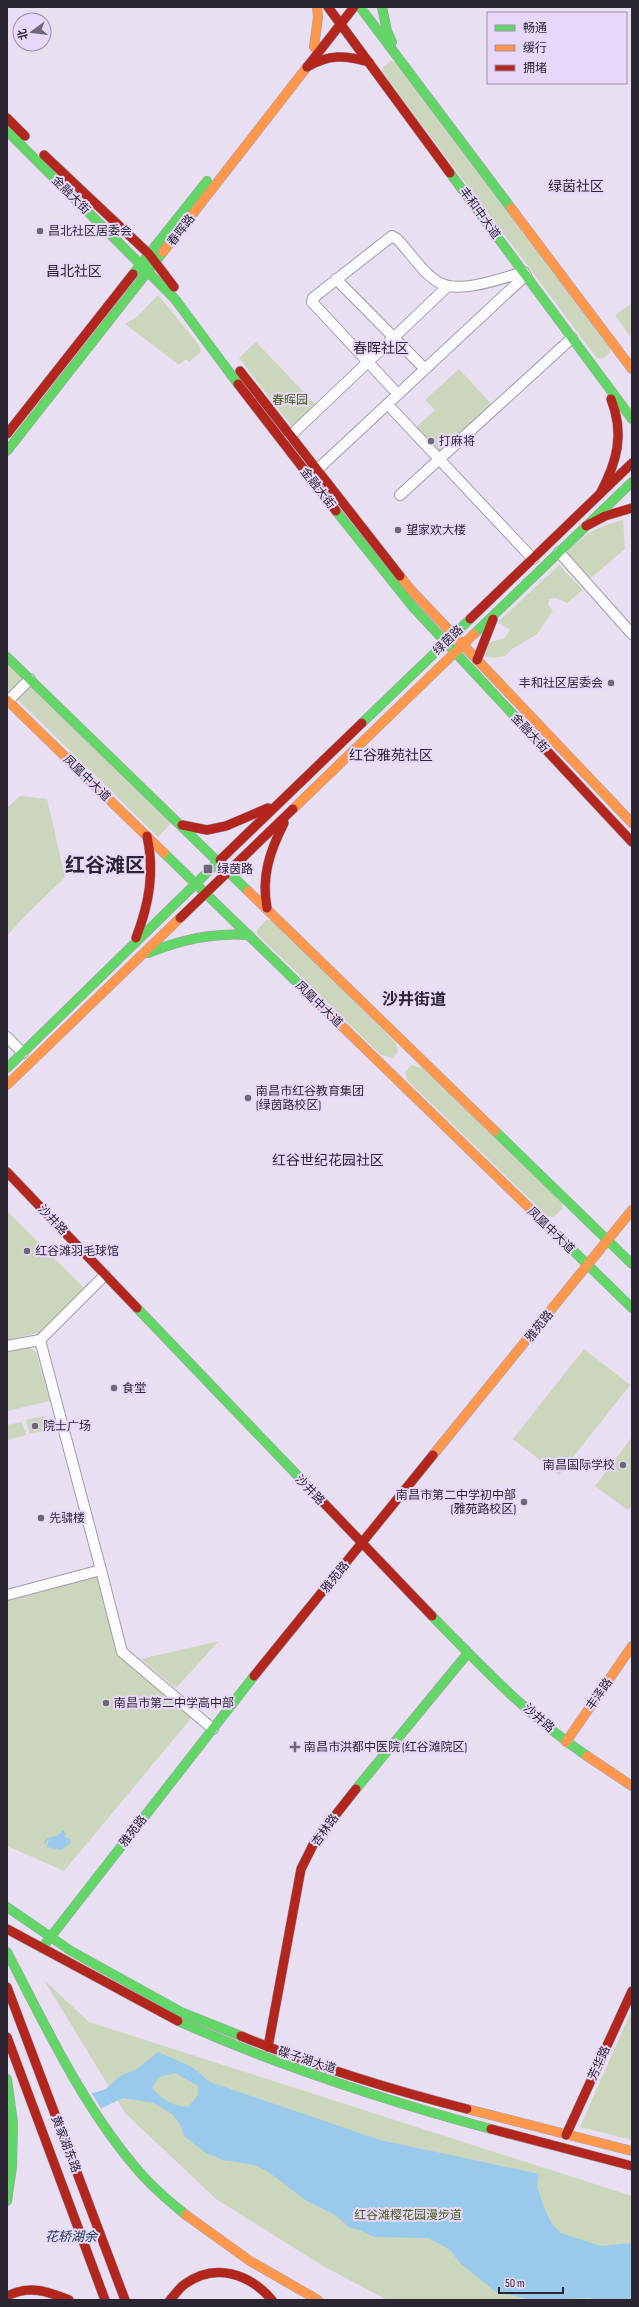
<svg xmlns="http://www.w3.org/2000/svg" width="639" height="2307" font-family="'Sofia Sans Condensed','Noto Sans SC',sans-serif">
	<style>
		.green { fill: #ccd6bc }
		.water { fill: #99caeb; fill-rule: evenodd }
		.pier { fill: #e8e0f2 }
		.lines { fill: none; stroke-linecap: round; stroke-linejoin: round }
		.street-casing { stroke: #a29ba9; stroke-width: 12 }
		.fast-casing { stroke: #a29ba9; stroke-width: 10 }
		.slow-casing { stroke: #a29ba9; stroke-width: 10 }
		.jam-casing { stroke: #a29ba9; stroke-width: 10 }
		.street { stroke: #fcfafd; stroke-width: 10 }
		.fast { stroke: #63d668; stroke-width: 9 }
		.slow { stroke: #ff974d; stroke-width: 9 }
		.jam { stroke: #b3261e; stroke-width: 9 }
		.poi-dot { fill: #6e6776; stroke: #e7d8fa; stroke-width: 1.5 }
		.labels { text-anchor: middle; stroke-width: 4; stroke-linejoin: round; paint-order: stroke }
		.street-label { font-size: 12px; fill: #2c2633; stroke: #e7d8fa }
		.poi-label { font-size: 12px; fill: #2c2633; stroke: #e7d8fa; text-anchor: start }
		.park-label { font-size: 12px; fill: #495e17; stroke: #e7d8fa }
		.water-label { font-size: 13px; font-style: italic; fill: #173849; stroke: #e7d8fa }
		.quarter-label { font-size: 14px; fill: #2c2633; stroke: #e7d8fa }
		.district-label { font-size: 16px; font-weight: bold; fill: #2c2633; stroke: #e7d8fa }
		.town-label { font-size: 20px; font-weight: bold; fill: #2c2633; stroke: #e7d8fa }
	</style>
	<rect width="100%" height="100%" fill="#e8e0f2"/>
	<g class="green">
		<polygon points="390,61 396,62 610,348 610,353 602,359 597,358 382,72 383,67"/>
		<polygon points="158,295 199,345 201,352 189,362 186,359 179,365 125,324 138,316"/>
		<polygon points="632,303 632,339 615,315"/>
		<polygon points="256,342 317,406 293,428 239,358"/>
		<polygon points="459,369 494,407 439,457 414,429 435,410 425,400"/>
		<path d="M623,520L625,549L591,578L566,553C588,532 593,528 623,520Z"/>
		<polygon points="559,565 583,590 567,603 556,598 549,599 548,605 553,611 537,634 512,649 505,656 494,658 485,656 487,643 505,638 510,630 498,622"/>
		<polygon points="7,664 171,823 158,837 7,689"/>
		<polygon points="20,796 47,799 65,877 23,918 7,936 7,808"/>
		<polygon points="266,920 272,920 396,1043 398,1052 392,1058 381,1055 257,934 257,930"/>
		<polygon points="412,1065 423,1068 561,1202 563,1208 554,1217 547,1216 407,1080 405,1072"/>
		<polygon points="7,1211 87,1291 43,1332 7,1340"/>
		<polygon points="29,1347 36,1352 50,1401 7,1411 7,1352"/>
		<polygon points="584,1349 630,1385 559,1475 513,1439"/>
		<polygon points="44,1416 48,1430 30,1434 26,1420"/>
		<polygon points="22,1422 26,1435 8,1440 7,1425"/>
		<polygon points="632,1437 632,1505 628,1510 595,1486"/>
		<polygon points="97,1575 115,1647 192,1717 64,1871 7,1846 7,1598"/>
		<polygon points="219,1641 176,1688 141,1659"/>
		<polygon points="44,1980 89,2022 632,2196 632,2300 387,2300 323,2266 216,2199 125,2113"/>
		<polygon points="632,2009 632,2140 580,2127"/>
	</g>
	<g class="water">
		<polygon points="63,1830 66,1834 64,1836 70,1839 71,1843 61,1850 47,1847 49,1838 45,1844 44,1842 47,1838 57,1836"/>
		<path d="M158,2052L192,2067L210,2082L380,2140L539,2174L537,2187L546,2212L552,2224L561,2233L601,2246L632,2243V2300H593L590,2298L534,2300L496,2292L461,2264L449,2249L428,2238L374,2237L360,2230L350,2228L335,2215L305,2200L270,2173L255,2165L223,2160L206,2153L184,2136L181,2126L173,2115L154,2103L123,2098L70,2123L7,2300L57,2104L106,2089L120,2076L137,2069ZM175,2073L198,2086V2095L188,2107C174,2106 159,2099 152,2087L159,2077Z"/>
	</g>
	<polygon class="pier" points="7,2028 58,2102 91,2092 102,2110 73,2124 147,2228 252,2286 267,2300 7,2300"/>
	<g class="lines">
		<defs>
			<g id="street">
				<polyline points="336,279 425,369"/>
				<path d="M393,389L312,302L313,298L392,236L397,239C411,253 423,274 440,283C461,294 502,278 524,272"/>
				<polyline points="392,409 533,559"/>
				<polyline points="290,436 448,286"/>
				<polyline points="315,467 320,467 526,275"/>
				<polyline points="400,495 572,338"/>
				<polyline points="559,552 632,634"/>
				<polyline points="7,702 30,679"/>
				<polyline points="7,1037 23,1053"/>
				<polyline points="40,1340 105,1275"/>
				<polyline points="7,1346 40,1340 101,1570 7,1595"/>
				<polyline points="101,1570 122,1652 213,1729"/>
			</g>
			<g id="fast">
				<polyline points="360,7 511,208"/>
				<polyline points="382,7 387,31 392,42"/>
				<polyline points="7,131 175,299 238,384"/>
				<polyline points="450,173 632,419"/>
				<polyline points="133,274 207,181"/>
				<polyline points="7,451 163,252"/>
				<polyline points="336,511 412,606 534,737"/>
				<polyline points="474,634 632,482"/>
				<polyline points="7,657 248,891"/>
				<polyline points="362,723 470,619"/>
				<polyline points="164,853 312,997"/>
				<path d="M148,953C181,940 213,932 249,935"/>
				<polyline points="7,1068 220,860"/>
				<polyline points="495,1131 632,1264"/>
				<polyline points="550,1228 632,1308"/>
				<polyline points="137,1308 320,1499"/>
				<path d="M432,1616C480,1665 529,1717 587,1756"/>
				<polyline points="356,1789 468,1653"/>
				<polyline points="7,1907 71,1951 183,2013 241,2036"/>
				<polyline points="42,1948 254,1676"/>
				<path d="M7,1952C47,2029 85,2111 143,2176C156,2190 171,2203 186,2215"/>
				<path d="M178,2021C279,2066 383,2100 491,2129"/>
				<polyline points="7,2079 13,2123 12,2167 7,2201"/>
			</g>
			<g id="slow">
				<polyline points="314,47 318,17 317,7"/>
				<polyline points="511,208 632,369"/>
				<polyline points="163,252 307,67"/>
				<polyline points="400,576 411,590 632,823"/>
				<polyline points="7,700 164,853"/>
				<polyline points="293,809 474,634"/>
				<polyline points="248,891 495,1131"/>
				<polyline points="312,997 550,1228"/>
				<polyline points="7,1085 180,918"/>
				<polyline points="433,1455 632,1210"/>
				<polyline points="566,1742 632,1646"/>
				<polyline points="587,1756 632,1786"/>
				<polyline points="467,2109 632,2151"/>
				<polyline points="186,2215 250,2261 318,2300"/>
			</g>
			<g id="jam">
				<polyline points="328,7 450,173"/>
				<polyline points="307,67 354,7"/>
				<path d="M307,67C329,54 345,55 369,62"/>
				<polyline points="7,118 25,136"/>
				<polyline points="44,155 149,254 174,287"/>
				<polyline points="240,371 400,576"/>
				<polyline points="238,384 336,511"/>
				<polyline points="7,434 133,274"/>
				<path d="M600,494C617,462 625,434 611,399"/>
				<polyline points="586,526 605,516 632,508"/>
				<polyline points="470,619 632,463"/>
				<polyline points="477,660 493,619"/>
				<polyline points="534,737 632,842"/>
				<polyline points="182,825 207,830 226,826 268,808"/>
				<polyline points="220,860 362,723"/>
				<path d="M267,908C261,876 270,851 284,823"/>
				<polyline points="180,918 293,809"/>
				<path d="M136,938C149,904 155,872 147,836"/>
				<polyline points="7,1172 137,1308"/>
				<polyline points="320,1499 432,1616"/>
				<polyline points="254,1676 433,1455"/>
				<polyline points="7,1929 178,2021"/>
				<polyline points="7,1987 125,2300"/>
				<path d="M241,2036C312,2065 392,2090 467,2109"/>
				<polyline points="7,2037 105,2300"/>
				<polyline points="268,2047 301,1869 315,1841 356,1789"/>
				<polyline points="491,2129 632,2166"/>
				<polyline points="566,2135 632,1991"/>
				<path d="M7,2296C30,2285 47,2291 69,2300"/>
				<path d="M170,2300C175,2295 179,2288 185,2284C215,2262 250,2274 272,2300"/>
			</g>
		</defs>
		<use href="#street" class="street-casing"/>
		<use href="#fast" class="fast-casing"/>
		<use href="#slow" class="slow-casing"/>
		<use href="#jam" class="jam-casing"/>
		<use href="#street" class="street"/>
		<use href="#fast" class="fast"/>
		<use href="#slow" class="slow"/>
		<use href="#jam" class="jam"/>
	</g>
	<g class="poi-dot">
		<circle cx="40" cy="231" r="4"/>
		<circle cx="431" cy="441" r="4"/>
		<circle cx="398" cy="530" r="4"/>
		<circle cx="611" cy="683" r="4"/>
		<rect x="203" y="864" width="10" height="10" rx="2"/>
		<circle cx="248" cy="1098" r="4"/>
		<circle cx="27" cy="1251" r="4"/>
		<circle cx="114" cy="1388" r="4"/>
		<circle cx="35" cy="1426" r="4"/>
		<circle cx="623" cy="1465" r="4"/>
		<circle cx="524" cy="1502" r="4"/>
		<circle cx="41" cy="1518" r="4"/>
		<circle cx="106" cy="1703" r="4"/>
		<path d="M293 1741h4v4h4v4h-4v4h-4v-4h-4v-4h4z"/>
	</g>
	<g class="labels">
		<g class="street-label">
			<text transform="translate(71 195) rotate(45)" y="4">金融大街</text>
			<text transform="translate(480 213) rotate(54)" y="4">丰和中大道</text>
			<text transform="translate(181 230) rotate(-52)" y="4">春晖路</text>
			<text transform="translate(318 488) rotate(52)" y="4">金融大街</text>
			<text transform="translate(448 640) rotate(-44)" y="4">绿茵路</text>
			<text transform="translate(530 733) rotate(47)" y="4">金融大街</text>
			<text transform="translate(87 778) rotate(44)" y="4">凤凰中大道</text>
			<text transform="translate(319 1004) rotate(44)" y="4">凤凰中大道</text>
			<text transform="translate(53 1220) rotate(46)" y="4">沙井路</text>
			<text transform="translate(551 1230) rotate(44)" y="4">凤凰中大道</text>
			<text transform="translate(539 1326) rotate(-51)" y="4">雅苑路</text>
			<text transform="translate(310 1490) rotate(46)" y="4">沙井路</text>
			<text transform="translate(335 1577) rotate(-51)" y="4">雅苑路</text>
			<text transform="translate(599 1694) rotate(-55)" y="4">丰泽路</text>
			<text transform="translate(539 1718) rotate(41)" y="4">沙井路</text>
			<text transform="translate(325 1830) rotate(-54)" y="4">杏林路</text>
			<text transform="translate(133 1831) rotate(-52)" y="4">雅苑路</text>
			<text transform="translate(307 2060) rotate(18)" y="4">碟子湖大道</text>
			<text transform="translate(599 2063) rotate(-66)" y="4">芳华路</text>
			<text transform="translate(66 2144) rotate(69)" y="4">黄家湖东路</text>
		</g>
		<g class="poi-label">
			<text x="48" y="235">昌北社区居委会</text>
			<text x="439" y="445">打麻将</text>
			<text x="406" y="534">望家欢大楼</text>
			<text x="603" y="687" text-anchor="end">丰和社区居委会</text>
			<text x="217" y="873">绿茵路</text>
			<text x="256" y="1095">南昌市红谷教育集团<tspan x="256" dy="14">(绿茵路校区)</tspan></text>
			<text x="35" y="1255">红谷滩羽毛球馆</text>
			<text x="122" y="1392">食堂</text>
			<text x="43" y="1430">院士广场</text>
			<text x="615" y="1469" text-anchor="end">南昌国际学校</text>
			<text x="516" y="1499" text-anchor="end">南昌市第二中学初中部<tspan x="516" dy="14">(雅苑路校区)</tspan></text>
			<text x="49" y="1522">先骕楼</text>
			<text x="114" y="1707">南昌市第二中学高中部</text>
			<text x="304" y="1751">南昌市洪都中医院 (红谷滩院区)</text>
		</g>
		<g class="park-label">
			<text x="290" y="404">春晖园</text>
			<text x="408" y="2219">红谷滩樱花园漫步道</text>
		</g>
		<g class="water-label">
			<text x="71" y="2241">花轿湖余</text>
		</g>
		<g class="quarter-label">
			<text x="576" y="191">绿茵社区</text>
			<text x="74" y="276">昌北社区</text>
			<text x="381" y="353">春晖社区</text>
			<text x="391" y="760">红谷雅苑社区</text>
			<text x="328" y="1165">红谷世纪花园社区</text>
		</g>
		<g class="district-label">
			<text x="414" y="1005">沙井街道</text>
		</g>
		<g class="town-label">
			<text x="105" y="872">红谷滩区</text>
		</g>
	</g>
	<rect width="639" height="2307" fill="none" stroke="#2c2633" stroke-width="16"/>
	<rect x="487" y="12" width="140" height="72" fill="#e7d8fa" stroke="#9c91aa"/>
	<rect x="495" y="25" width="20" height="6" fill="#63d668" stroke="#9c91aa"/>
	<text x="523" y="32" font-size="12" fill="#2c2633">畅通</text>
	<rect x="495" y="45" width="20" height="6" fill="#ff974d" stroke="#9c91aa"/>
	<text x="523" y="52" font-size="12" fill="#2c2633">缓行</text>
	<rect x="495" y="65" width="20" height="6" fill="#b3261e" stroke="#9c91aa"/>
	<text x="523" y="72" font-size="12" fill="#2c2633">拥堵</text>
	<g transform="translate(32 32) rotate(255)"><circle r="19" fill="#e7d8fa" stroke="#9c91aa"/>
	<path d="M0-3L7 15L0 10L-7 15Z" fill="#6e6776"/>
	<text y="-6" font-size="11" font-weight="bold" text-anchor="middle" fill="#2c2633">北</text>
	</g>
	<path d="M499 2287v6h64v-6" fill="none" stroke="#2c2633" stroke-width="2"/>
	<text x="505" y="2287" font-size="12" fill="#2c2633" stroke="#e7d8fa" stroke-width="3" paint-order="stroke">50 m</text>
</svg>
